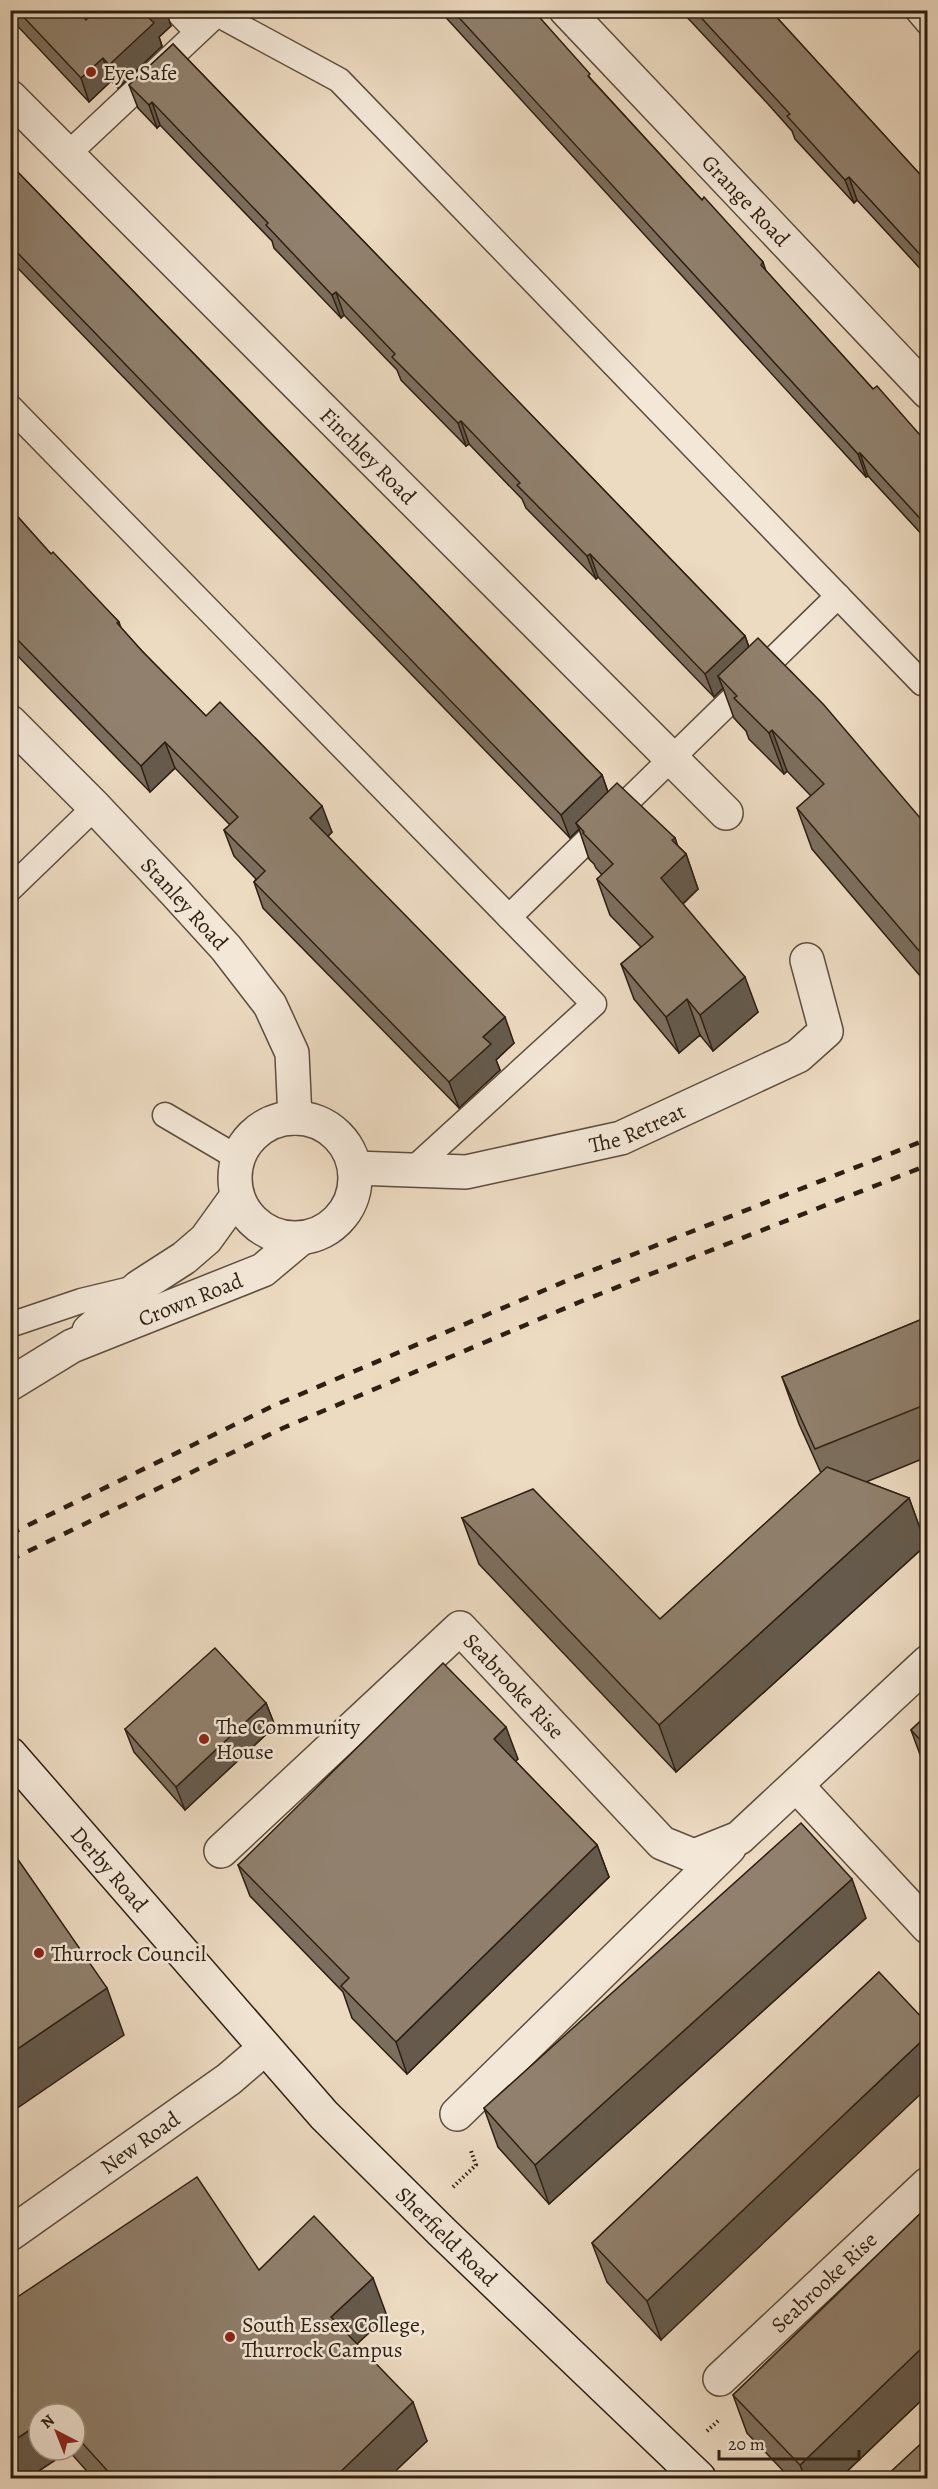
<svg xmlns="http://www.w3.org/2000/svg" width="938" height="2489" font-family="Alegreya,serif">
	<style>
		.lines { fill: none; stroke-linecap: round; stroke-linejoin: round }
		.lane-casing { stroke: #5d4e3d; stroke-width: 27 }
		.street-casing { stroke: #5d4e3d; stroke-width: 36 }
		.secondary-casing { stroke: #2d1f11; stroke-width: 36 }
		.path { stroke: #2d1f11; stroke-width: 4; stroke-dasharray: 1.5 3; stroke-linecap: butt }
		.lane { stroke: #f3e7d7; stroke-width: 24 }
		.street { stroke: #f3e7d7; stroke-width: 33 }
		.secondary { stroke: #f3e7d7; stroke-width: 33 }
		.rail { stroke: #2d1f11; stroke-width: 4.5; stroke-dasharray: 10 10; stroke-linecap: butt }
		.wall { fill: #7c6e5e; stroke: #2d1f11; stroke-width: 1.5; fill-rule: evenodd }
		.shaded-wall { fill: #655a4c; stroke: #2d1f11; stroke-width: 1.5 }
		.building { fill: #90806d; stroke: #2d1f11; stroke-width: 1.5 }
		.poi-dot { fill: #8f2418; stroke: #f3e7d7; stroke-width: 2 }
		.labels { text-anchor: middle; stroke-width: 5; stroke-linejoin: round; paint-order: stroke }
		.poi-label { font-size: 22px; fill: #2d1f11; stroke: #f3e7d7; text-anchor: start }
		.street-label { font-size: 22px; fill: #2d1f11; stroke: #f3e7d7 }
	</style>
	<rect width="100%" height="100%" fill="#ecdac1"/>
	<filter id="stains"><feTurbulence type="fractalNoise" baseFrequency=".00333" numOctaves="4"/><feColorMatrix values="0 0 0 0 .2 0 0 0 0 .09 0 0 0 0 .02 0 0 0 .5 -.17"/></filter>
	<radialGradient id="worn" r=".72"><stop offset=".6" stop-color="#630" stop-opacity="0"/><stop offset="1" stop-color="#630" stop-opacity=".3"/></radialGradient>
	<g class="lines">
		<defs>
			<g id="lane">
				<polyline points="176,10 197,32"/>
				<polyline points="917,10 928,23"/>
				<polyline points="68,154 217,14 339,80 922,683"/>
				<polyline points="10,407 594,1004 411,1171"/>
				<polyline points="10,889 95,807"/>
				<polyline points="509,917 838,596"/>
				<polyline points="165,1115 238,1158"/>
				<polyline points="10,1325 81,1301 135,1288"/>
			</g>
			<g id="street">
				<path id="s1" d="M566,10L928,392"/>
				<path id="s2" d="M10,97L726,813"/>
				<path id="s3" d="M10,722L95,807L175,892L226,948L270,1005L292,1053L295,1118"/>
				<circle cx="295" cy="1178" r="60"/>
				<path id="s4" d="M355,1168L466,1172L621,1138L798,1056L826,1031L807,960"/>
				<polyline points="89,1331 139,1287 184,1258 206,1239 237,1196"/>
				<path id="s5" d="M10,1384L72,1346L263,1270L300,1239"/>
				<polyline points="797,1786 928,1927"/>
				<path id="s6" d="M221,1851L460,1628L662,1843L694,1856L739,1838L928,1662"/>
				<polyline points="457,2114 729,1848"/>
				<path id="s7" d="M10,2234L229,2079L265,2048"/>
				<path id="s8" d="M720,2379L928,2184"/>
			</g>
			<g id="secondary">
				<path id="s9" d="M10,1754L324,2115L441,2231L699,2478"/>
			</g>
		</defs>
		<use href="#lane" class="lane-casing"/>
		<use href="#street" class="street-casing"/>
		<use href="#secondary" class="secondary-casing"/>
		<g class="path">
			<polyline points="453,2187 476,2165 471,2151"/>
			<polyline points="707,2431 719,2420"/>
		</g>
		<use href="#lane" class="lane"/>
		<use href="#street" class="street"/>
		<use href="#secondary" class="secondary"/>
		<g class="rail">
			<polyline points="10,1534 273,1406 573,1278 928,1139"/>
			<polyline points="10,1560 283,1428 582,1301 928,1165"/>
		</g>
	</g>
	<g class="wall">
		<polygon points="10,10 78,10 86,20 171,26 159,37 162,46 118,88 111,81 89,102 10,18"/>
		<polygon points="439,10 533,10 592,80 702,200 763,262 766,271 873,389 927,443 927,540 868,476 866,477"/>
		<polygon points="677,10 770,10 927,182 927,276 857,200 854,203 795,139 792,131 768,104 684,14 682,16"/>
		<polygon points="173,44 745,636 749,647 927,826 927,984 812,849 797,808 811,796 787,771 784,774 749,739 746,731 734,718 723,688 714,697 598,577 596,579 526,508 522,499 469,444 466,446 401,380 397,370 344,315 341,318 274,248 272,241 160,125 157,128 138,108 129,85"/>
		<polygon points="10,164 602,775 608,792 675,838 677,845 686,854 698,889 683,904 758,1012 713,1051 700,1035 679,1053 634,999 621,964 641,947 610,915 597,879 602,875 596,868 594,864 589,859 579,829 570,838 10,260"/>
		<polygon points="10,508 51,554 119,622 121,628 142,651 206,716 332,832 328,836 514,1043 496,1060 500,1070 459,1108 263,908 254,882 256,879 234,856 224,830 230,825 175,768 150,792 10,648"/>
		<polygon points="927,1317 927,1457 866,1482 909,1498 926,1545 676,1772 479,1564 462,1518 660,1619 821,1473 799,1424 782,1377"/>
		<polygon points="266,1703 275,1726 185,1810 134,1752 125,1729"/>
		<polygon points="927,1715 927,1770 925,1768 911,1730"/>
		<polygon points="518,1759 515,1761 597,1845 609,1877 407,2074 352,2018 343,1992 250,1896 238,1865"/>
		<polygon points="866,1918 549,2204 498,2147 484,2108"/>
		<polygon points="879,1972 661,2340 607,2282 592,2243"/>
		<polygon points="927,2207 927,2395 840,2478 790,2478 747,2433 733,2395"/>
		<path d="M259,2270L387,2316L357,2344L427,2441L388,2478H93L69,2451L28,2478H10V2302ZM39,2414H75V2450H39Z"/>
	</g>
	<g class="shaded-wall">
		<polygon points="154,10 166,10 171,26 159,37 162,46 118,88 109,65 148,17"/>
		<polygon points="680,10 683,10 684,14 682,16"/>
		<polygon points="103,58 111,81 89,102 81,78"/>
		<polygon points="152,102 160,125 157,128 149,105"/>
		<polygon points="849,177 857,200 854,203 845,180"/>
		<polygon points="336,292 344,315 341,318 332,295"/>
		<polygon points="461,421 469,444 466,446 458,423"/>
		<polygon points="860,453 868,476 866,477 858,454"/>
		<polygon points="590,554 598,577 596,579 587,556"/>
		<polygon points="745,636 753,659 718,676 723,688 714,697 705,674"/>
		<polygon points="772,730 787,771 784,774 769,733"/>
		<polygon points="165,742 175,768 150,792 141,766"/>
		<polygon points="602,775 610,798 576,823 579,829 570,838 561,815"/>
		<polygon points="322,806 332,832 320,844 310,818"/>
		<polygon points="675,838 682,858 686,854 698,889 673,913 661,878 672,840"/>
		<polygon points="745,977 758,1012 713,1051 700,1015"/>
		<polygon points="687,999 700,1035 679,1053 666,1017"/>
		<polygon points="505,1017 514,1043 496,1060 500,1070 459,1108 449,1082 483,1037"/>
		<polygon points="909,1498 926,1545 676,1772 659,1725"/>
		<polygon points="266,1703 275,1726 185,1810 176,1787"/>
		<polygon points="506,1727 518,1759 505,1771 494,1739"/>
		<polygon points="597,1845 609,1877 407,2074 396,2042"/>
		<polygon points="852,1879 866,1918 549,2204 535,2165"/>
		<polygon points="107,1988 124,2035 10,2113 10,2054"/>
		<polygon points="927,2036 927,2088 661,2340 647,2301"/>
		<polygon points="373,2278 387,2316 345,2355 331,2317"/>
		<polygon points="927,2343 927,2395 840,2478 805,2478 800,2465"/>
		<polygon points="413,2402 427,2441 388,2478 334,2478"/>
		<polygon points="39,2424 39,2450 68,2450 69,2451 28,2478 12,2478 10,2474 10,2443"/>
	</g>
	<g class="building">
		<polygon points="17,10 78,10 86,20 96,10 154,10 148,17 154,23 109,65 103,58 81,78"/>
		<polygon points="452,10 533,10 590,74 588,76 702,200 704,197 763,262 761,265 873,389 877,386 927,443 927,526 860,453 858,454"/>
		<polygon points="694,10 770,10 927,182 927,262 849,177 845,180 787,116 790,114"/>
		<polygon points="173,44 745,636 705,674 590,554 587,556 517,485 520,483 461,421 458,423 392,357 395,354 336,292 332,295 266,225 268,223 152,102 149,105 129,85"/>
		<polygon points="10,164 602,775 561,815 10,245"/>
		<polygon points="10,508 51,554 53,552 119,622 117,623 142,651 206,716 220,702 322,806 310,818 505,1017 483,1037 491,1044 449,1082 254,882 265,871 224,830 238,817 165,742 141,766 10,632"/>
		<polygon points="758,638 824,705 927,826 927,960 797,808 824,784 772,730 769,733 734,698 737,696 718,676"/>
		<polygon points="617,783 675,838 672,840 686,854 661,878 745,977 700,1015 687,999 666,1017 621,964 653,937 597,879 613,864 583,833 584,832 576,823"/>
		<polygon points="927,1317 927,1404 815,1449 782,1377"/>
		<polygon points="827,1467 909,1498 659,1725 462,1518 533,1489 660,1619"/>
		<polygon points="215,1648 266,1703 176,1787 125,1729"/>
		<polygon points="443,1663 506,1727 494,1739 597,1845 396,2042 341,1986 349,1978 238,1865"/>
		<polygon points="927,1715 927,1747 911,1730"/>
		<polygon points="801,1823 852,1879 535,2165 484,2108"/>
		<polygon points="10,1848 107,1988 10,2054"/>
		<polygon points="879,1972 927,2023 927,2036 647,2301 592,2243"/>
		<polygon points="197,2177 259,2270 314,2216 373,2278 331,2317 413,2402 334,2478 114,2478 75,2435 75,2414 56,2414 55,2413 39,2414 39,2424 10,2443 10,2302"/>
		<polygon points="927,2207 927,2343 800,2465 733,2395"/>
		<polygon points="927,2438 927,2478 884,2478"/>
	</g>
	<g class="poi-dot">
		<circle cx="91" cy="72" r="6"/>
		<circle cx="204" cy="1739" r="6"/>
		<circle cx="39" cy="1953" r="6"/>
		<circle cx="230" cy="2337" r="6"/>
	</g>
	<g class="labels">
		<g class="poi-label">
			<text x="103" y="80">Eye Safe</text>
			<text x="216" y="1734">The Community<tspan x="216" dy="25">House</tspan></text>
			<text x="51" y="1961">Thurrock Council</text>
			<text x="242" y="2332">South Essex College,<tspan x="242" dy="25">Thurrock Campus</tspan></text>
		</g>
		<g class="street-label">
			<text dy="8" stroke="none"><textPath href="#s1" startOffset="262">Grange Road</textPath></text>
			<text dy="8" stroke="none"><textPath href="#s2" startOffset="507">Finchley Road</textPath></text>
			<text dy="8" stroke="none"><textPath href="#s3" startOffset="252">Stanley Road</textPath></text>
			<text dy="8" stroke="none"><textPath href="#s4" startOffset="288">The Retreat</textPath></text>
			<text dy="8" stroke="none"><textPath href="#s5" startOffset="200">Crown Road</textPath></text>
			<text dy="8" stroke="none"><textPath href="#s6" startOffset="406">Seabrooke Rise</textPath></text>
			<text dy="8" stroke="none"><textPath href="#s9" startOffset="152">Derby Road</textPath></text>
			<text dy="8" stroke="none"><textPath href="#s7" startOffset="159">New Road</textPath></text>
			<text dy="8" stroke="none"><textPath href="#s9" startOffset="651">Sherfield Road</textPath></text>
			<text dy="8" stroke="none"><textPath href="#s8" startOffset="142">Seabrooke Rise</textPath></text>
		</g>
	</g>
	<rect width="938" height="2489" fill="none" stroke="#ecdac1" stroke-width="36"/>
	<rect x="12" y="12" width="914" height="2465" fill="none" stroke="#2d1f11" stroke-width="3"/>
	<rect x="18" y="18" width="902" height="2453" fill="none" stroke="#2d1f11" stroke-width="1.5"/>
	<g transform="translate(57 2432) rotate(318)"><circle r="28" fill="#f3e7d7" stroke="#a49788" stroke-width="1.5"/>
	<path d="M0-4.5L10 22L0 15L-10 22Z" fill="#8f2418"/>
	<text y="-9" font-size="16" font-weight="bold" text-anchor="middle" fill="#2d1f11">N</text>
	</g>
	<path d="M719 2450v9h140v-9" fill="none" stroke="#2d1f11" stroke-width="3"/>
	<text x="728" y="2450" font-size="18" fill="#2d1f11" stroke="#f3e7d7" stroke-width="4.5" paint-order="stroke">20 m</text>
	<rect width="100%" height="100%" filter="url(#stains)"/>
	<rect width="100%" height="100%" fill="url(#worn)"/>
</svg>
